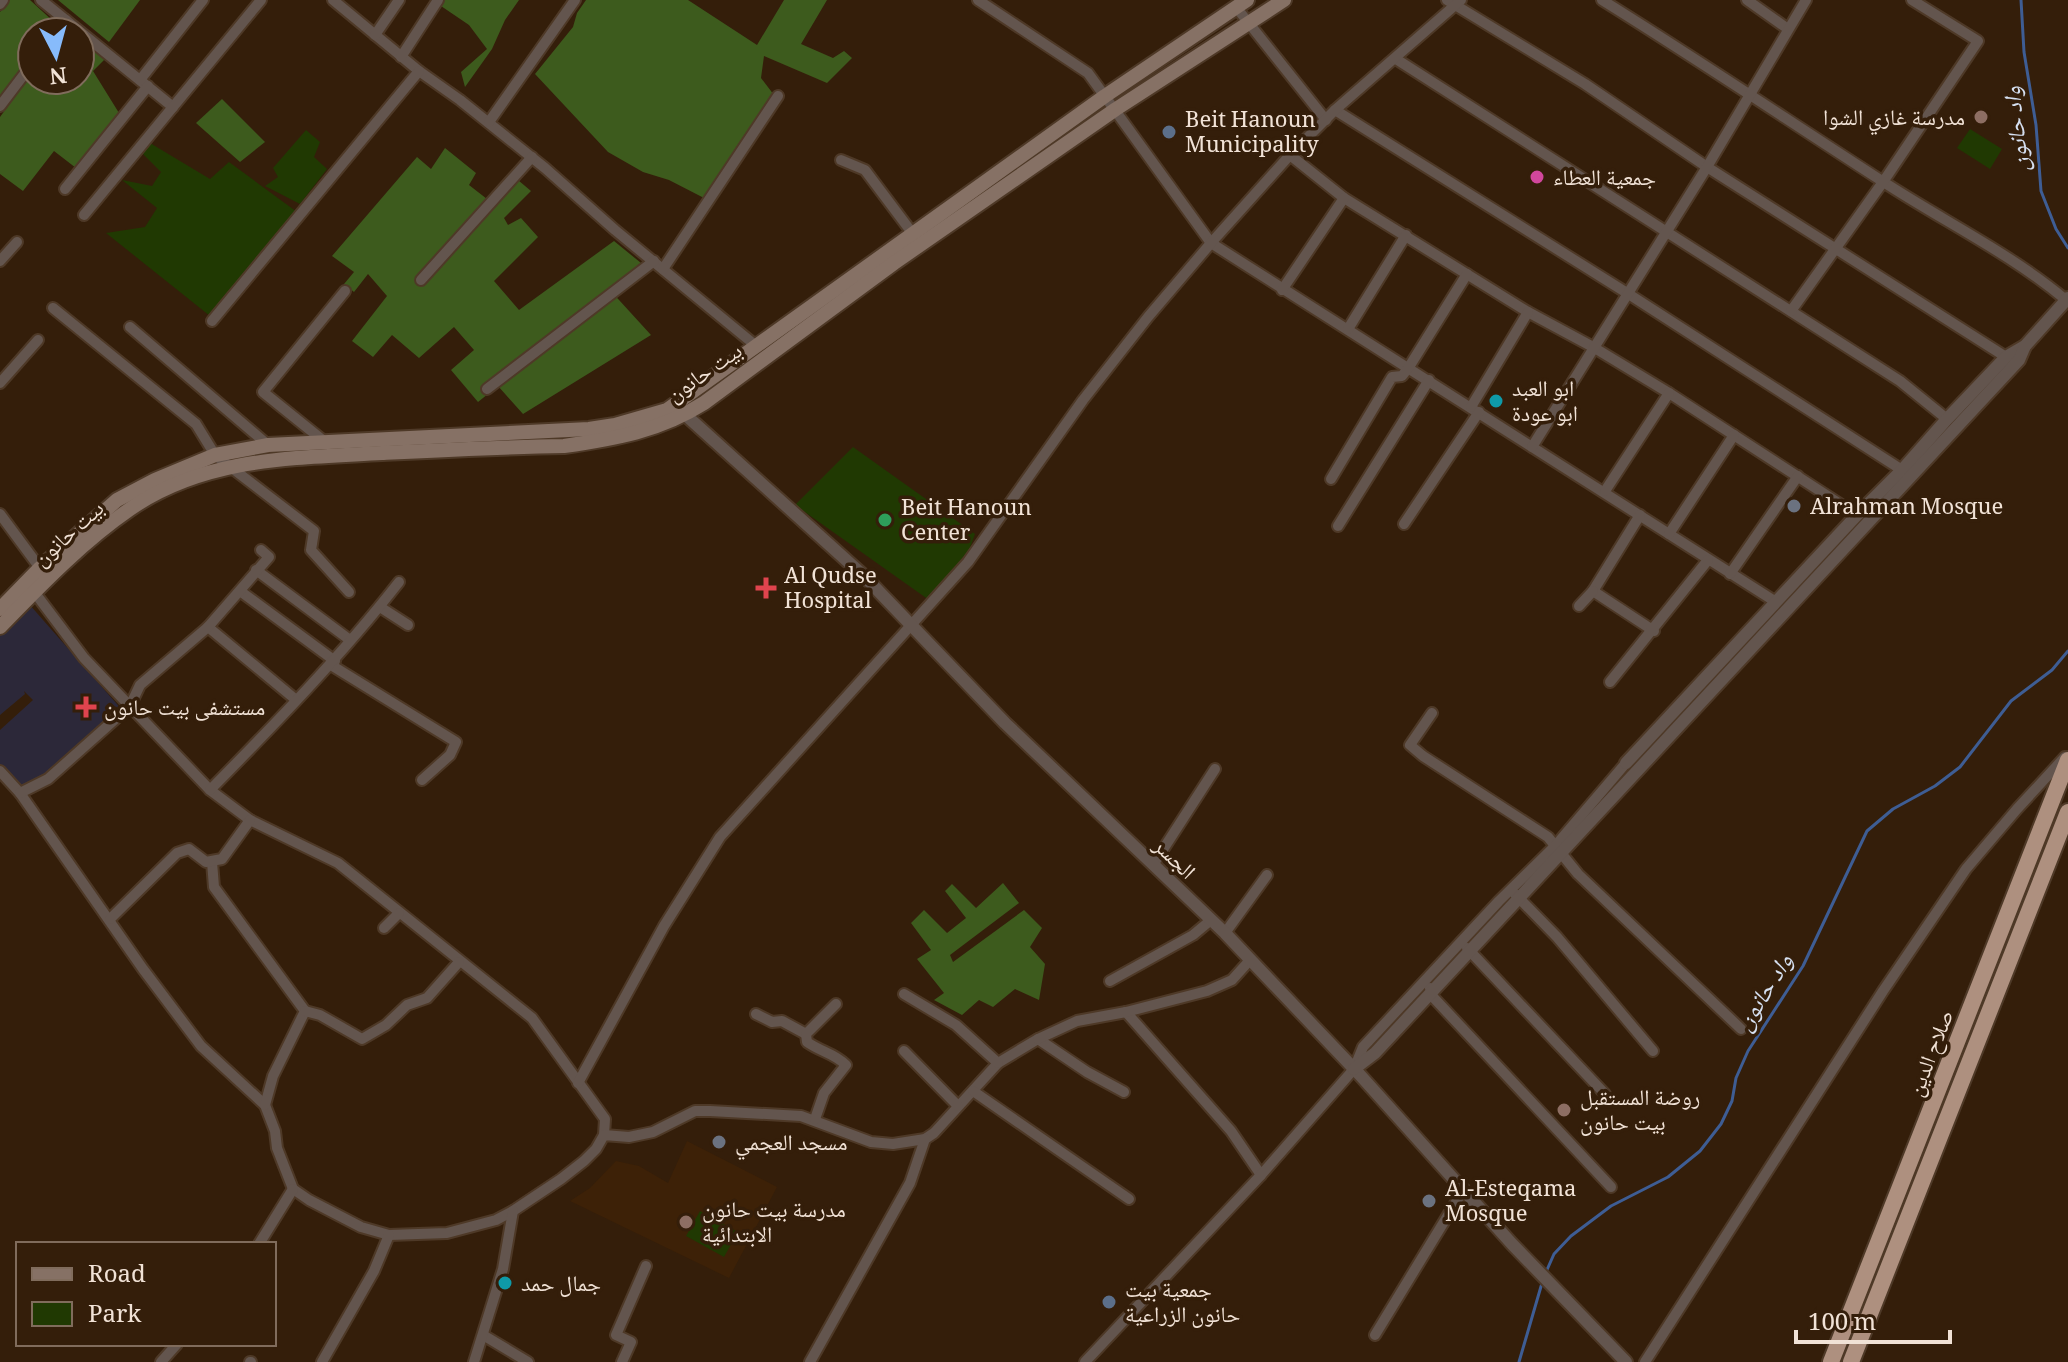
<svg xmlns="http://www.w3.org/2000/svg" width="2068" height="1362" font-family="Georgia,'Noto Naskh Arabic',serif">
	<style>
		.built { fill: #3d2107 }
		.medical { fill: #2c2839 }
		.green { fill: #203902 }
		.forest { fill: #3d5b1d }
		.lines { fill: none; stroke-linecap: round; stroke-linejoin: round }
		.stream { stroke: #3e5d94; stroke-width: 3 }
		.minor-casing { stroke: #4e3927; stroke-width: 14 }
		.tertiary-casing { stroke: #4e3927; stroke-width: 16 }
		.secondary-casing { stroke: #4e3927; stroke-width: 18 }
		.trunk-casing { stroke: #4e3927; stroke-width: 20 }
		.minor { stroke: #63554e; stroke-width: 10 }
		.tertiary { stroke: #63554e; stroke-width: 12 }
		.secondary { stroke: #867165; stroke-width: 14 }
		.trunk { stroke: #ae907f; stroke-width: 16 }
		.education-dot { fill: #8d6e63; stroke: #341e0a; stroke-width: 3 }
		.service-dot { fill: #5c6f8a; stroke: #341e0a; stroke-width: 3 }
		.hotel-dot { fill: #d1479c; stroke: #341e0a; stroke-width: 3 }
		.culture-dot { fill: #0f9aa8; stroke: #341e0a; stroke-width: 3 }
		.worship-dot { fill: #6b7280; stroke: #341e0a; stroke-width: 3 }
		.leisure-dot { fill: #2e9e5b; stroke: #341e0a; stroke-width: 3 }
		.health-dot { fill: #e0444e; stroke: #341e0a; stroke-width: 3 }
		.labels { text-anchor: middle; stroke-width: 7; stroke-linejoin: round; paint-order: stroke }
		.poi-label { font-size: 22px; fill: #f1e2d6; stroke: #341e0a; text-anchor: start }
		.street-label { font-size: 22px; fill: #f1e2d6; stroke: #341e0a }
		.water-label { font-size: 24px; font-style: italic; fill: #d6e0f1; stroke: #341e0a }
	</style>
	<rect width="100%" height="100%" fill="#341e0a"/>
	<polygon class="built" points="687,1141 777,1187 729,1278 570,1201 590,1188 616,1161 639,1166 668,1183"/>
	<polygon class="medical" points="29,604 123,711 27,797 0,767 0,730 33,700 24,691 25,694 0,715 0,634"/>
	<g class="green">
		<polygon points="1970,129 2002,149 1990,169 1957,148"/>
		<polygon points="306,130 320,142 314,157 327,169 300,204 265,186 278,177 273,168"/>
		<polygon points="150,143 210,179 229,162 297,212 210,316 106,233 145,227 157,208 122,180 152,186 161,172 142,153"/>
		<polygon points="853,447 975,534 968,553 929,600 795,505"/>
		<polygon points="700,1211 738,1232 724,1257 686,1236"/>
	</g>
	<g class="forest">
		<polygon points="10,0 30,0 55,23 48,32 32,32 32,55 0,98 0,12"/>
		<polygon points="58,0 140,0 109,42"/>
		<polygon points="444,0 519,0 505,20 492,49 465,87 461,72 487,49 469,25 441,6"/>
		<polygon points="586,0 688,0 757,45 784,0 827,0 801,44 833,58 844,51 852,58 827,83 764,56 761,78 774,95 704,198 669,180 643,172 608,152 535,74 573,27 577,13"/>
		<polygon points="80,37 106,58 93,71 119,113 76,168 54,151 23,191 0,174 0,117 32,73 32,80 80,80"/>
		<polygon points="222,99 265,142 240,162 196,123"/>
		<polygon points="445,148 476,173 469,185 487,199 512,175 531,191 504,218 508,225 521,218 538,237 494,281 519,310 614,241 641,263 609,289 651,335 523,414 498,386 478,402 451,370 474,350 454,327 419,358 392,335 373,357 352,341 387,296 368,274 354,292 344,284 354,272 332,256 417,157 431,169"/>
		<polygon points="1003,883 1019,903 950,955 953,962 1024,910 1042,928 1030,947 1045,964 1039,1000 1015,989 993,1007 979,1000 962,1015 934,1000 944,993 917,959 931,950 911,923 924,910 947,933 966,918 945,891 952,884 976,908"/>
	</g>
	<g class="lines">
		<g class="stream">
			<polyline points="2021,0 2024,52 2036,125 2041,191 2056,229 2068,248"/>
			<polyline points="1546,1272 1554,1254 1571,1236 1611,1206 1668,1177 1700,1151 1721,1124 1732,1101 1736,1078 1748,1051 1803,966 1867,831 1893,809 1935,786 1960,767 2011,701 2052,670 2068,651"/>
			<polyline points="1519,1362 1542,1283"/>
		</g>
		<defs>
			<g id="minor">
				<polyline points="41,0 173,107"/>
				<polyline points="333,0 419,71 460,100 545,168 615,230 755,345"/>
				<polyline points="978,0 1088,73 1211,243 1776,602"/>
				<polyline points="1447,0 1585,84 1707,167 2006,357"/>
				<path d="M1602,0C1697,59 1789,121 1882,181C1943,221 2010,253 2066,300"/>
				<polyline points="1747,0 1788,29"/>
				<polyline points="0,4 3,0"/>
				<polyline points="1236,7 1326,120"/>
				<polyline points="57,32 66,20"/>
				<polyline points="375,35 399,0"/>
				<polyline points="401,57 438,0"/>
				<polyline points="1396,59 1900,381 1947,419"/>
				<polyline points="140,80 203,0"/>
				<polyline points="0,106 32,64"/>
				<polyline points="1335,110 1627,293 1902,470"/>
				<polyline points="489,122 575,0"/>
				<polyline points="1290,155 1344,198 1528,312 1593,347 1669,393 1857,515"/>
				<polyline points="841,160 865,170 913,234"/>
				<polyline points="65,189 148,86"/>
				<polyline points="84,215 261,0"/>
				<polyline points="0,261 17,242"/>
				<polyline points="663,269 778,96"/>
				<polyline points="421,280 532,157"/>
				<polyline points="1282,290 1344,198"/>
				<polyline points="53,308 196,424 215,455 314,531 311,550 349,592"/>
				<polyline points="1791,311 1883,182 1978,41 1912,0"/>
				<polyline points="212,321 419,71"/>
				<polyline points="130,327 268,445"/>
				<polyline points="1348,329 1406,235"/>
				<polyline points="0,383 38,340"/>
				<polyline points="487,389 654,261"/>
				<polyline points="1471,407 1528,312"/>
				<polyline points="325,442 263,392 345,291"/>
				<polyline points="1532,447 1707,167 1806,0"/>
				<polyline points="1331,479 1392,377 1402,376 1409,367 1467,274"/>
				<polyline points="1605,491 1669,393"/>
				<polyline points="0,514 40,568"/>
				<polyline points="1640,515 1593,591 1654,631"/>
				<polyline points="1404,524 1479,412"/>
				<polyline points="1338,526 1429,380"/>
				<polyline points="1669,534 1734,435"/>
				<polyline points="256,570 350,640"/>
				<polyline points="1730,574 1798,476"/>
				<polyline points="32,589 84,658 210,790 250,820 338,863 532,1018 605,1119 604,1135"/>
				<polyline points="240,591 335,661"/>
				<polyline points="1579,606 1593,591"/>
				<polyline points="380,607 408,625"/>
				<polyline points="208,627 295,699"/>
				<polyline points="331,665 456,742 450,755 422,780"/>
				<polyline points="1610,682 1708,560"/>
				<polyline points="1432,713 1410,745 1423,756 1548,837 1578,874 1741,1029"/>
				<polyline points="0,771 20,793 143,969 201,1046 265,1105 275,1131 277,1148 293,1189 309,1200 361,1227 389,1235 447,1233 496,1220 513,1211 561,1179 584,1161 596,1149 604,1135 629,1137 653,1132 695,1111 710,1111 801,1116 871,1142 893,1144 925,1139 934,1133 998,1063 1038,1039 1087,1072 1124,1092"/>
				<path d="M210,790C276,723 341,656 399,582"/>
				<polyline points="20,793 48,779 130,706 140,685 208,627 269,557 261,550"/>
				<polyline points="212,862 214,887 305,1011 273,1076 265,1105"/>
				<polyline points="1153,865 1215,769"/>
				<polyline points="1515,894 1557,937 1653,1051"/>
				<polyline points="110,919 177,853 189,849 206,862 222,859 250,820"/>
				<polyline points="384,928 399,913"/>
				<polyline points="1225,933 1267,875"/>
				<polyline points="1467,948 1605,1094"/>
				<polyline points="1110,981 1193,935 1211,920"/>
				<polyline points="1430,988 1433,997 1611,1187"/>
				<polyline points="904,994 956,1025 998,1063"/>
				<polyline points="305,1011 320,1015 362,1039 386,1025 407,1005 427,998 459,962"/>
				<polyline points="1126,1012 1231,1131 1261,1175"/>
				<polyline points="756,1014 772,1022 782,1021 806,1034"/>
				<polyline points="1038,1039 1077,1021 1126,1012 1207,991 1232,980 1250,960"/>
				<polyline points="904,1051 958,1106"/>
				<polyline points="578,1083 664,926 720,837 968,562 1083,400 1148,317 1211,243 1290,155 1335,110 1461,0"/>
				<polyline points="973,1091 1129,1199"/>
				<path d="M815,1119L824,1093L846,1065C834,1053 821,1052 807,1042L806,1034L836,1004"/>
				<polyline points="259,1244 293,1189"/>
				<polyline points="483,1335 528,1362"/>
				<polyline points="1375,1335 1464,1189"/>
				<polyline points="161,1362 177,1344"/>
				<polyline points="250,1362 251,1362"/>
				<polyline points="322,1362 374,1271 389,1235"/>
				<polyline points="474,1362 503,1269 513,1211"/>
				<polyline points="622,1362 631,1342 616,1335 646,1266"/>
				<polyline points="810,1362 910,1183 925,1139"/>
				<polyline points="1085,1362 1261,1175 1354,1069 1363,1047 1499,901 1556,845 1626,763"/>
				<polyline points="1645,1362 1883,991 1966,869 2017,809 2065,757"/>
			</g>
			<g id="tertiary">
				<polyline points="679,409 865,577 1005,723 1225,933 1360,1075 1512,1244 1626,1362"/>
				<polyline points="1626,763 1857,515 1902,470 1947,419 2006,357 2025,346"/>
				<polyline points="1354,1069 1375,1053 2019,360 2025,346 2068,298"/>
			</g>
			<g id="secondary">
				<polyline points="0,609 40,568 117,500 155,480 215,455 268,445 589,429 615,425 667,410 1105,96 1247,0"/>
				<path d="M0,627C40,586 82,542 130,509C205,457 295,458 382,453C443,450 503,447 564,446C614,439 660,431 704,403L894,263L1116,109L1284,0"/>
			</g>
			<g id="trunk">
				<polyline points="1831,1362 2068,760"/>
				<polyline points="1851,1362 2068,812"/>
			</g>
		</defs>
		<use href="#minor" class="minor-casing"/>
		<use href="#tertiary" class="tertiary-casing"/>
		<use href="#secondary" class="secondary-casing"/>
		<use href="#trunk" class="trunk-casing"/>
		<use href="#minor" class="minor"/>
		<use href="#tertiary" class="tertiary"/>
		<use href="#secondary" class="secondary"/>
		<use href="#trunk" class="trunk"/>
	</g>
	<g class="education-dot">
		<circle cx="1981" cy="117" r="8"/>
		<circle cx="1564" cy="1110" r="8"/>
		<circle cx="686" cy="1222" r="8"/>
	</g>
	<g class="service-dot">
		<circle cx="1169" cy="132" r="8"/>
		<circle cx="1109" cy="1302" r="8"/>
	</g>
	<circle class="hotel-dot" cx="1537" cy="177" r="8"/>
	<g class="culture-dot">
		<circle cx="1496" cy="401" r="8"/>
		<circle cx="505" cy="1283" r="8"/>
	</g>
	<g class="worship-dot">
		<circle cx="1794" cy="506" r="8"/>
		<circle cx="719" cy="1142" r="8"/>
		<circle cx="1429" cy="1201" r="8"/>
	</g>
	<circle class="leisure-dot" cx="885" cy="520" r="8"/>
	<g class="health-dot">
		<path d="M762 576h8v8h8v8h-8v8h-8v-8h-8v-8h8z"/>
		<path d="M82 695h8v8h8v8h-8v8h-8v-8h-8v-8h8z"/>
	</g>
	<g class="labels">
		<g class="poi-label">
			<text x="1965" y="125" text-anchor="end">مدرسة غازي الشوا</text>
			<text x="1185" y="127">Beit Hanoun<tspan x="1185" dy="25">Municipality</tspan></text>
			<text x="1553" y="185">جمعية العطاء</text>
			<text x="1512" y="396">ابو العبد<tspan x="1512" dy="25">ابو عودة</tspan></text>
			<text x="1810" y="514">Alrahman Mosque</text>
			<text x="901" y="515">Beit Hanoun<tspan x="901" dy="25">Center</tspan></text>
			<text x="784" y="583">Al Qudse<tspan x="784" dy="25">Hospital</tspan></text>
			<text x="104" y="715">مستشفى بيت حانون</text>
			<text x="1580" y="1105">روضة المستقبل<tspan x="1580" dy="25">بيت حانون</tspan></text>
			<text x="735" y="1150">مسجد العجمي</text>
			<text x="1445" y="1196">Al-Esteqama<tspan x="1445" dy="25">Mosque</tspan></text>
			<text x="702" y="1217">مدرسة بيت حانون<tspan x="702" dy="25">الابتدائية</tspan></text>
			<text x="521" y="1291">جمال حمد</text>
			<text x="1125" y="1297">جمعية بيت<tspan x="1125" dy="25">حانون الزراعية</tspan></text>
		</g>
		<g class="street-label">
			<text transform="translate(704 372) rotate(-35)" y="8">بيت حانون</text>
			<text transform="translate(68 533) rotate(-42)" y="8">بيت حانون</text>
			<text transform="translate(1175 858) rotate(44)" y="8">الجسر</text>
			<text transform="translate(1930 1053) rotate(-69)" y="8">صلاح الدين</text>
		</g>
		<g class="water-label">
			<text transform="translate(2016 129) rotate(-96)" y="8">واد حانون</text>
			<text transform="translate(1764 992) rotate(-58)" y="8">واد حانون</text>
		</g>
	</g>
	<rect x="16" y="1242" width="260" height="104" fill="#341e0a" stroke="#806c5c" stroke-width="2"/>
	<rect x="32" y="1268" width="40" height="12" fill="#867165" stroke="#806c5c" stroke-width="2"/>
	<text x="88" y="1282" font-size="24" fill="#f1e2d6">Road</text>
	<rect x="32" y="1302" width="40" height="24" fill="#203902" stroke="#806c5c" stroke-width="2"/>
	<text x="88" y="1322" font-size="24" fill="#f1e2d6">Park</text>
	<g transform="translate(56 56) rotate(174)"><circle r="38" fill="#341e0a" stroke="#806c5c" stroke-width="2"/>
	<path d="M0-6L14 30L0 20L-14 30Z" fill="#87bbfb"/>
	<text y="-12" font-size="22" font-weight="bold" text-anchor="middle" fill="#f1e2d6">N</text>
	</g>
	<path d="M1796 1330v12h154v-12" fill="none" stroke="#f1e2d6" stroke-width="4"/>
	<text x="1808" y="1330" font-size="24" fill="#f1e2d6" stroke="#341e0a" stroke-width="6" paint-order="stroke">100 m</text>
</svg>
